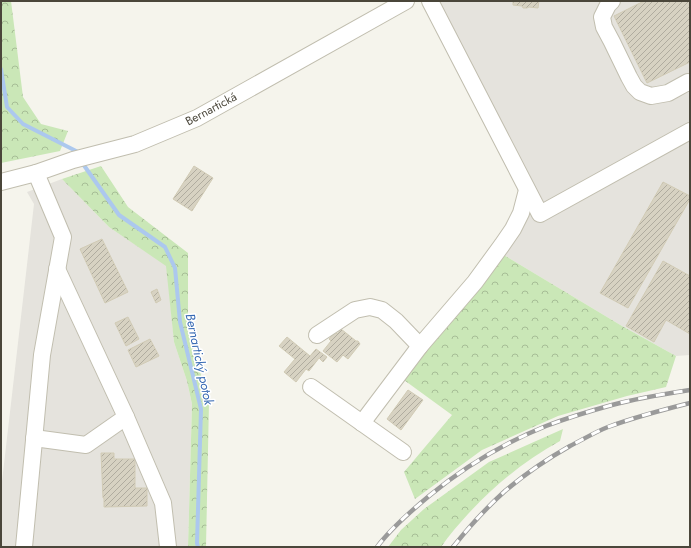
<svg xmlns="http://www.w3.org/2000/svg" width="691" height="548" font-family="Jost,sans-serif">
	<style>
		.industrial { fill: #e5e3dd }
		.forest { fill: url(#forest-crowns) }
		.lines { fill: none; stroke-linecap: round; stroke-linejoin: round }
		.stream { stroke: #acc8ee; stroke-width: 4 }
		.building { fill: url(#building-hatch); stroke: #d1cbb5 }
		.minor-casing { stroke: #c1beaf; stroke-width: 18 }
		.minor { stroke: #fff; stroke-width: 16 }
		.rail-casing { stroke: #9a9a9a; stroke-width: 4.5 }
		.rail { stroke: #fff; stroke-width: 3; stroke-dasharray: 9; stroke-linecap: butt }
		.labels { text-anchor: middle; stroke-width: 3; stroke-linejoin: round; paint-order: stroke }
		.street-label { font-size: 12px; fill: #4a463a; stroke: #fff }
		.water-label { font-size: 13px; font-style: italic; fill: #3669b3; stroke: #fff }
	</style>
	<defs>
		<pattern id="forest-crowns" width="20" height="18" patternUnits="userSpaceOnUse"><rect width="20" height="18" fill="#cae7b7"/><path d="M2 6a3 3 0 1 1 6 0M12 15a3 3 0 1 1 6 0" fill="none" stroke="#a6bd96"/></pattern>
		<pattern id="building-hatch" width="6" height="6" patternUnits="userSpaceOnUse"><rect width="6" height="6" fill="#d7d2c2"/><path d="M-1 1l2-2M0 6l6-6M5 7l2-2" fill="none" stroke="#b0ac9f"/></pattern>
	</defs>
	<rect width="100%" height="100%" fill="#f5f4ec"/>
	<g class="industrial">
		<polygon points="436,1 690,1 690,355 676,356 622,326 502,254 522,198 424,8"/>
		<polygon points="62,179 109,227 167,266 174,342 187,381 192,404 188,547 1,547 1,490 34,204 27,192"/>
	</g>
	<g class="forest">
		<polygon points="1,1 11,1 23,97 41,124 68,131 60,151 1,163"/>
		<polygon points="101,166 128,207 188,253 188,331 209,402 206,547 188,547 192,404 187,381 174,342 166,266 109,227 62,179"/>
		<polygon points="502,254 622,326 676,356 666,387 627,396 558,416 482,450 415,499 404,472 452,415 404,380"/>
		<path d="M563,429L560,441C525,460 495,485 468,514C459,524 449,535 441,547H388L401,530L424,509L489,462Z"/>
	</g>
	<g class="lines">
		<g class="stream">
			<polyline points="1,69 7,107 23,124 78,152"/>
			<polyline points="83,164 119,215 165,247 175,268 180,322 201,409 197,543 198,547"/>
		</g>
	</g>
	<g class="building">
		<polygon points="513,1 539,1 538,8 529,7 527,8 523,8 522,6 513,5"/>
		<polygon points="644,1 690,1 690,62 647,83 614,16"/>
		<polygon points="194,166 213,178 192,211 173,199"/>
		<polygon points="663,182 690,196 690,199 628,308 600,293"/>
		<polygon points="102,239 128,292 105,303 80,249"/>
		<polygon points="663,261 690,276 690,334 666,320 654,342 626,326"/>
		<polygon points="157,289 161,300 156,303 151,292"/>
		<polygon points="128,317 139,339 126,346 115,323"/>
		<polygon points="341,329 356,341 358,341 360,344 348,359 343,355 337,362 323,351 331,341 329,339 335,332 337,334"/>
		<polygon points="287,337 310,356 316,349 327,357 323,362 319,358 309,371 306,369 296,382 284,372 295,359 279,346"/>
		<polygon points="150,339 159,356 136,367 128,350"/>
		<polygon points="408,390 423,400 401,430 387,419"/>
		<polygon points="101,453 114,453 114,459 135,459 135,488 147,488 147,506 104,507 104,498 103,498"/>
	</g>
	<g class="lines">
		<defs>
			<g id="minor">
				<polyline points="430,1 540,214 690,131"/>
				<polyline points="612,1 608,5 602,17 604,27 612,42 629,77 634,86 640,92 651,96 668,93 688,82 690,83"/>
				<polyline points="1,182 36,173 73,160 135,144 197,118 406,1"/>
				<polyline points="317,335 355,310 370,307 382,310 396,321 420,346"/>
				<polyline points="311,387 403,452"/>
				<polyline points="126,417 163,503 168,547"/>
				<polyline points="362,423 420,346 475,282 502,245 513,229 521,213 527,190"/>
				<polyline points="34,438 86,445 126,417 57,269"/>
				<polyline points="24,547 42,355 63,237 36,173"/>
			</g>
		</defs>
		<use href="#minor" class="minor-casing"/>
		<use href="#minor" class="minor"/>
		<defs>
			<g id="rail">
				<path d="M377,547C391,528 411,511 429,496C464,467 504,443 546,426C567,418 590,411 612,405C638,398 664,394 690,390"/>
				<path d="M453,547C469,527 486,508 505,491C525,474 547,459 570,446C582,440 595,432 608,427C635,417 662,410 690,403"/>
			</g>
		</defs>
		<use href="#rail" class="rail-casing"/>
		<use href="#rail" class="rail"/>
	</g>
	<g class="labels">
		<g class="street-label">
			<text transform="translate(211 109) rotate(-28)" y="4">Bernartická</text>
		</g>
		<g class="water-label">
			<text transform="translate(200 359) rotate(78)" y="5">Bernartický potok</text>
		</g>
	</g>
	<rect width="691" height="548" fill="none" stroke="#4a463a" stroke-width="4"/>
</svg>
